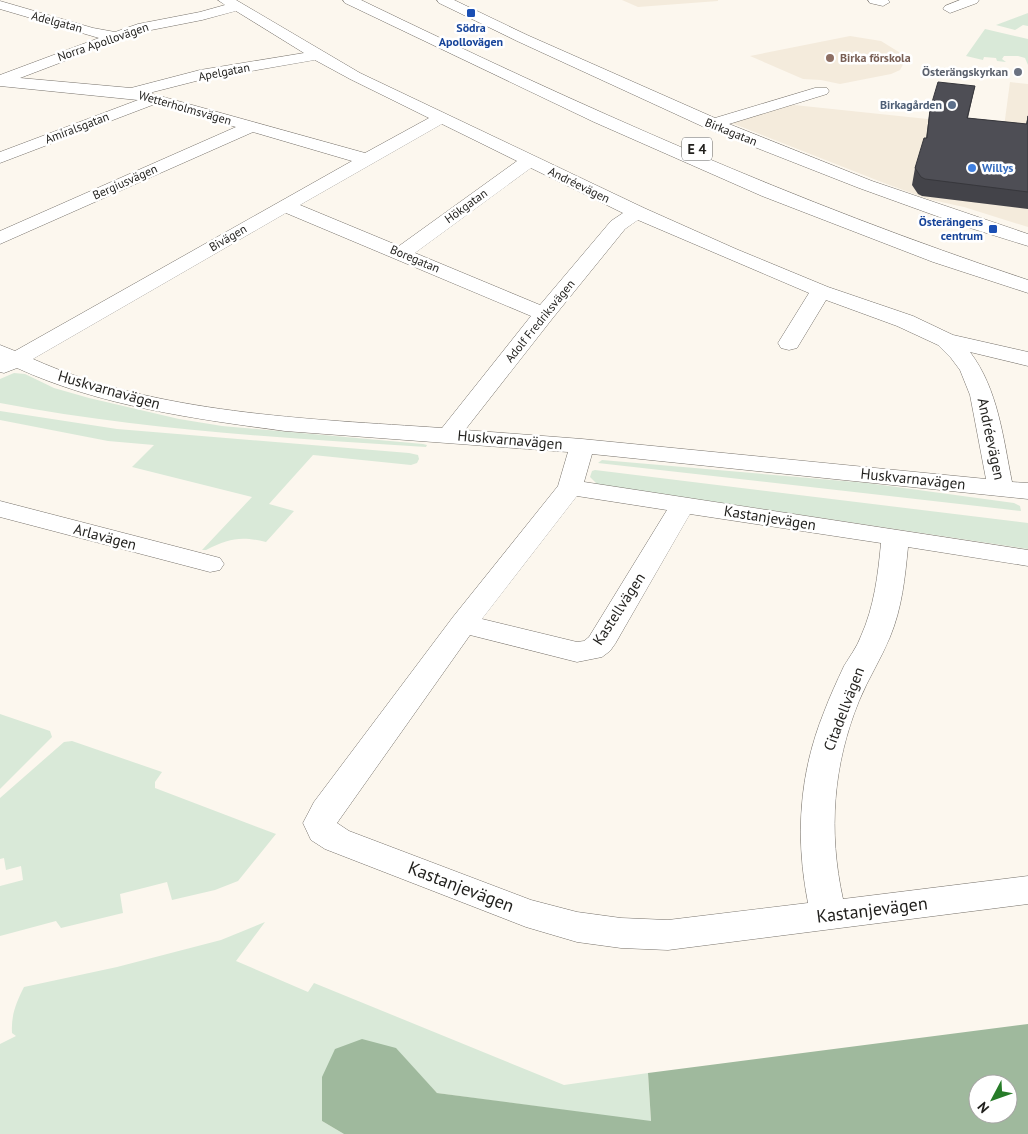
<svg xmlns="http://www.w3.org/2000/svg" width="1028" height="1134" font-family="'PT Sans',sans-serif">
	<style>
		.built { fill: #f4ebdc }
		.green { fill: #d9e9d8 }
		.forest { fill: #9fb99d; fill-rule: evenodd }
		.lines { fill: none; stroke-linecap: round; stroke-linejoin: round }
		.minor-casing { stroke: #77726b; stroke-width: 1 }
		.highway-casing { stroke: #77726b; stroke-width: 1 }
		.minor { fill: #fff; fill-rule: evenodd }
		.highway { fill: #fff; fill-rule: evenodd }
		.wall { fill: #434349 }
		.building { fill: #4e4e55; stroke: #37373c }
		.transit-dot { fill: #1a4fb4; stroke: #fff; stroke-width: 2 }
		.education-dot { fill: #8d6e63; stroke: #fff; stroke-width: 2 }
		.worship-dot { fill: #6b7280; stroke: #fff; stroke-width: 2 }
		.service-dot { fill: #5c6f8a; stroke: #fff; stroke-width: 2 }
		.shop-dot { fill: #3f7fe0; stroke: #fff; stroke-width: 2 }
		.labels { text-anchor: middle; stroke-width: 5; stroke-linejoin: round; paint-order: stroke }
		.far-street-label { font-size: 12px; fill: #201f1c; stroke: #fff }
		.far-transit-label { font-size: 12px; font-weight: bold; fill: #164399; stroke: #fff }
		.far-education-label { font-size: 12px; font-weight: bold; fill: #785e54; stroke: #fff; text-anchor: start }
		.far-worship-label { font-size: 12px; font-weight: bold; fill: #5b616d; stroke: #fff; text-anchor: end }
		.far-service-label { font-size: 12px; font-weight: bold; fill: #4e5e75; stroke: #fff; text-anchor: end }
		.far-shop-label { font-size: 12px; font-weight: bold; fill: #366cbe; stroke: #fff; text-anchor: start }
		.shield { fill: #fff; stroke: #636260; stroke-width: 1 }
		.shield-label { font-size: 14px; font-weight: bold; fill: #201f1c }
		.street-label { font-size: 15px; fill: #201f1c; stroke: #fff }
		.near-street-label { font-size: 18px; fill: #201f1c; stroke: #fff }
	</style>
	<rect width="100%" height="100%" fill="#fcf7ee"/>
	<g class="built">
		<polygon points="622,0 718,0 718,1 638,7"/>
		<polygon points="850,36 881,41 902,54 905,61 900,70 891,74 840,84 821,80 803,79 750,56"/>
		<polygon points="1010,82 1028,84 1028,227 964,207 928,199 884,183 719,118 775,103 1004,127"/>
	</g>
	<g class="green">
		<polygon points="1028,13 1028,26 1023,25 1015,30 996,25"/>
		<polygon points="985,29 1028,39 1028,65 1025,58 1018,56 1004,56 1002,59 1006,62 997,61 996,58 984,57 983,60 966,56"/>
		<path d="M14,373L25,374L54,388L89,398L179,419L222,426L423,444L427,445L426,447C284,438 141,430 0,403V379Z"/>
		<path d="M0,411L117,429L409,453L418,455L419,459L417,463L411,465L313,455L269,504L294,511L266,542C241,536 230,538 206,550H202L252,497L132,467L154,445L108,441L0,420Z"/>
		<polygon points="602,460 867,483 1014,503 1020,506 1021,511 598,463"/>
		<polygon points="595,470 1028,523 1028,549 597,484 590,477 592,471"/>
		<polygon points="0,714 50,731 52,737 0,789"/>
		<polygon points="72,741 162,772 155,782 155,788 276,834 238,881 215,890 172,900 167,882 120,894 123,913 61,928 56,921 0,936 0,886 23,880 21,866 6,870 4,858 0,859 0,798 64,742"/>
		<path d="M265,922L236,961L308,992L314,983L564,1085L648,1073L651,1122L437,1093L396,1049L322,1121L344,1134H0V1044L16,1036L12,1033C11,1015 16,1003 24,987L117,967L221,940Z"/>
	</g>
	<path class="forest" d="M1028,1024V1134H344L322,1121V1077L335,1049L362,1039L396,1048L437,1093L651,1121L648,1073ZM978,1084H1008V1114H978Z"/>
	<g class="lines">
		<defs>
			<g id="minor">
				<path d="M218,0H236L360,73L644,208L736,249L828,287L913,316L953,335L1028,352V366L970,352C998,389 1003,437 1012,482L1028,483V499L592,454L584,482L1028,550V566L908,547C905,578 902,608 890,637C881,659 868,679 859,701C833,765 828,831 843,899L1028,876V904L668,950L621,948L577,942L526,927L325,849L311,840L303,823L314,802L453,617L558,486L568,452L285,431C195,419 100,406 17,368L4,373L0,372V345L15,351L352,161L253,132L0,244V231L236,127L155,104L0,163V152L138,100L0,86V75L99,38L0,9V1L93,28L115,32L138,24L200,12L225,5ZM236,11L304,53L200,70L131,88L20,78L141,32L202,20ZM315,60L350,79L429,118L365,153L149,93L200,80ZM442,124L517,161L399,246L300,205ZM531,168L623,213L611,221L540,305L415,253ZM286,213L531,316L442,428C310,419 155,414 33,359ZM638,220L809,293L778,343L781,348L789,350L797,348L826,300L897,326L938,345L951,358L960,370L970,395L986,479L582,439L465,430L552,319L625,229ZM577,496L667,510L589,637L584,641L577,642L482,619ZM690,514L881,543C878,575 874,607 861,636C857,647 850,656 844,666C837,681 830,696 824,712C799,774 795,837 808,903L668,920L621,918L577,912L531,900L349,831L337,823L470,635L577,662L602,657L610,651L615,644Z"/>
				<polygon points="437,0 454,0 527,35 715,118 815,88 827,88 829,91 827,94 729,124 872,181 1028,234 1028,246 967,227 859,188 706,128 517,41 439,3"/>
				<polygon points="868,0 888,0 890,2 883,6 870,3"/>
				<polygon points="960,0 979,0 977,3 950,13 943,9 945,6"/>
				<polygon points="0,501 220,558 224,564 220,570 210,572 0,517"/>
			</g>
			<path id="highway" d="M343,0H361C580,106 796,203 1028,280V293L933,262L762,196L594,122L345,3Z"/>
		</defs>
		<use href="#minor" class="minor-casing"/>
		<use href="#highway" class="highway-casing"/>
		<use href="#minor" class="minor"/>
		<use href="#highway" class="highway"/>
	</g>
	<polygon class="wall" points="975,86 968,118 1026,124 1028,115 1028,209 922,196 918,194 912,185 915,168 926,138 930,109"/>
	<polygon class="building" points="938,82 975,86 967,118 1027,124 1028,116 1028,192 925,179 921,177 915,168 924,138 927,138 930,109"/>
	<g class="transit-dot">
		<rect x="466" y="8" width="10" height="10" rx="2.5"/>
		<rect x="988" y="224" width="10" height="10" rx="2.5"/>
	</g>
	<circle class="education-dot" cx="830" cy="58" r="5"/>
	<circle class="worship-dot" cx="1018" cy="72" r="5"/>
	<circle class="service-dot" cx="952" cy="105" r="5"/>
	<circle class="shop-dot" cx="972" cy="168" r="5"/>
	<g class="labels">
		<g class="far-street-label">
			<text transform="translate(57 22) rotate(15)" y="4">Adelgatan</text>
			<text transform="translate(103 42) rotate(-19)" y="4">Norra Apollovägen</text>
			<text transform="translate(224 72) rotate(-11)" y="4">Apelgatan</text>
			<text transform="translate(185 108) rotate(16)" y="4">Wetterholmsvägen</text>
			<text transform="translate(77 128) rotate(-21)" y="4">Amiralsgatan</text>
			<text transform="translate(731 132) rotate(22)" y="4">Birkagatan</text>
			<text transform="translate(125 182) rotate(-24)" y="4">Bergiusvägen</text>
			<text transform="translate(579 185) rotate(26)" y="4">Andréevägen</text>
			<text transform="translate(466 206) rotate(-36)" y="4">Hökgatan</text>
			<text transform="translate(228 238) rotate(-30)" y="4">Bivägen</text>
			<text transform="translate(415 259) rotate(23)" y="4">Boregatan</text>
			<text transform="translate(540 321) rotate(-51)" y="4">Adolf Fredriksvägen</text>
		</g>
		<g class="far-transit-label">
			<text x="471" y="32">Södra<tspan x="471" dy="14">Apollovägen</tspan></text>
			<text x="983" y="226" text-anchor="end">Österängens<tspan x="983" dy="14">centrum</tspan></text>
		</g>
		<g class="far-education-label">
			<text x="840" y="62">Birka förskola</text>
		</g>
		<g class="far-worship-label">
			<text x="1008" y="76">Österängskyrkan</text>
		</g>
		<g class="far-service-label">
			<text x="942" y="109">Birkagården</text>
		</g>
		<g class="far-shop-label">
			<text x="982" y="172">Willys</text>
		</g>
		<rect class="shield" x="682" y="137.5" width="30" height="23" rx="4"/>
		<g class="shield-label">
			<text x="697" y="154">E 4</text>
		</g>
		<g class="street-label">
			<text transform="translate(109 390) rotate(16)" y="5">Huskvarnavägen</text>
			<text transform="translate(991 439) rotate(78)" y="5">Andréevägen</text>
			<text transform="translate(510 440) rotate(5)" y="5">Huskvarnavägen</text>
			<text transform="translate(913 479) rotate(6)" y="5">Huskvarnavägen</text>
			<text transform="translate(770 518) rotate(9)" y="5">Kastanjevägen</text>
			<text transform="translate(105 537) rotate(15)" y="5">Arlavägen</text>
			<text transform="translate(619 609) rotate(-57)" y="5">Kastellvägen</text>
			<text transform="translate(844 709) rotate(-69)" y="5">Citadellvägen</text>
		</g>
		<g class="near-street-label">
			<text transform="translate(461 887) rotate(21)" y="6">Kastanjevägen</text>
			<text transform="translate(872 910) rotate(-7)" y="6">Kastanjevägen</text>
		</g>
	</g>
	<g transform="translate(993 1099) rotate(229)"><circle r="24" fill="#ffffff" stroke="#a6a5a4"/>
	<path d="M0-4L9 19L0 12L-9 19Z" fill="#277c29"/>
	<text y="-8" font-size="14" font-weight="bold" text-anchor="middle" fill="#201f1c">N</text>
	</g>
</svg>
